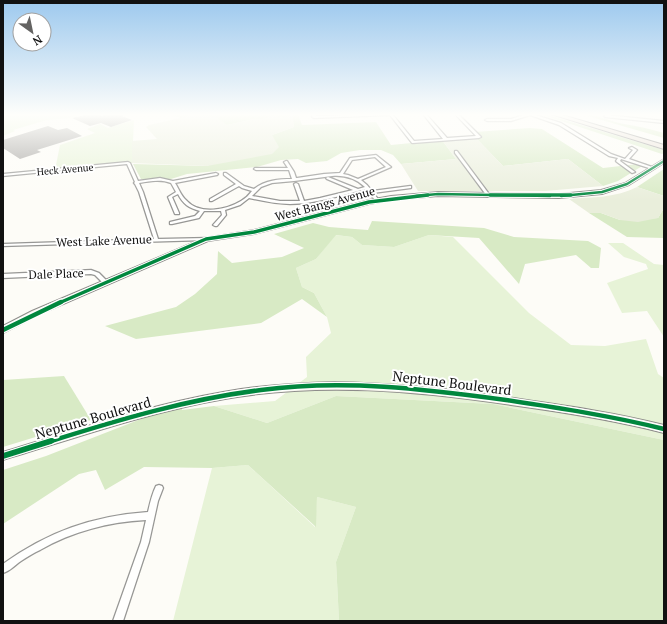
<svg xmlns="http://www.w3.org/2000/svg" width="667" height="624" font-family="'PT Serif',serif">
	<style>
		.green { fill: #e7f3d7 }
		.forest { fill: #d8eac5 }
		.cemetery { fill: #e9eedb }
		.building { fill: #a19f9c }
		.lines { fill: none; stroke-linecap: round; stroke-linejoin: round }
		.street-casing { stroke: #979795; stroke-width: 2.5 }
		.secondary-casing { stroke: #8e8d8b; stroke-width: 2 }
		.highway-casing { stroke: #858482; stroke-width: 2 }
		.street { fill: #fffffe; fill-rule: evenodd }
		.secondary { fill: #f6f4eb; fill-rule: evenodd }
		.highway { fill: #eae1d8; fill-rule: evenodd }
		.cycleway-far3-casing { stroke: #fff; stroke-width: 4 }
		.cycleway-far2-casing { stroke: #fff; stroke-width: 5.5 }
		.cycleway-far1-casing { stroke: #fff; stroke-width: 7 }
		.cycleway-casing { stroke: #fff; stroke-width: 8 }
		.cycleway-far3 { stroke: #00873e; stroke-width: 2.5 }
		.cycleway-far2 { stroke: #00873e; stroke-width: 3.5 }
		.cycleway-far1 { stroke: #00873e; stroke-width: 4.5 }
		.cycleway { stroke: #00873e; stroke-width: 6 }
		.labels { text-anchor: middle; stroke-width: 4; stroke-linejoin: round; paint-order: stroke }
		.far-street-label { font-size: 10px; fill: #111; stroke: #fff }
		.street-label { font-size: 12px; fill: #111; stroke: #fff }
		.near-street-label { font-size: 14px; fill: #111; stroke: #fff }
	</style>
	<rect width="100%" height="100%" fill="#fdfcf7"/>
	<g class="green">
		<polygon points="3,114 85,114 69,118 47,120 13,130 15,131 3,136"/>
		<polygon points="134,120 132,163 55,170 60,145 95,133 87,129 100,124 108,128"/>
		<polygon points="335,235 352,237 362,245 394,247 429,235 453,237 529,313 571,345 605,346 646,339 658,374 664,378 664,440 493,404 336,396 267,423 214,406 275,401 307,377 306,357 331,333 327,317 314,293 302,287 296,268 316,259"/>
		<polygon points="608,243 623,243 654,264 664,265 664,337 647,311 622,313 607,283 648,269 646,264 624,257"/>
		<polygon points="248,465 315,527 317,497 356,507 336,562 339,621 173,621 212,468"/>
	</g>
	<g class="forest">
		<polygon points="166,114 298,114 302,125 376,122 391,145 442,140 456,159 401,164 393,155 381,150 360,150 341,153 327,161 306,163 298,159 281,160 257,167 187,174 171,179 141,179 133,164 207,166 272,135 294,127 292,115 285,118 272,116 264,119 254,119 227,125 193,115 181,118"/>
		<polygon points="540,114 545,114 664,150 664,153 662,154"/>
		<path d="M581,114C596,114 609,121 624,124C638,126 650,129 664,133V138Z"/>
		<polygon points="530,128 542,129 603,168 647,163 618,181 603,186 568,159 503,166 476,138 474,132"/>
		<polygon points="664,169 664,196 637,187"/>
		<polygon points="664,208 664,238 627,237 589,213 601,213 620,220 658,218"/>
		<polygon points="372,221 484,228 514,237 588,241 601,248 599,268 591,268 576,255 525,264 519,284 479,238 429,235 394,247 362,245 352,237 336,235 316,259 296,268 302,287 314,293 327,317 302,299 261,323 136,339 105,326 176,307 195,294 217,274 218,251 232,263 282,257 304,248 274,234 313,223 329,227 368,230"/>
		<polygon points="64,376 91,420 3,447 3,380"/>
		<polygon points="336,396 493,404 664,440 664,621 339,621 336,562 356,507 317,497 316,527 248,465 212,468 144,467 105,490 96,470 79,474 3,524 3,470 46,456 182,403 182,410 214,406 267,423"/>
	</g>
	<g class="cemetery">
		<polygon points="193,115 216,117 227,125 254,119 264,119 272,116 285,118 292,115 294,127 272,135 279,147 272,154 207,166 132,163 132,141 157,139 146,127 149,125"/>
		<polygon points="476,138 503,166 568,159 603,186 545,191 418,191 401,164 456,159 442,140"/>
		<path d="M637,187L664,196V208L658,218L638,222L620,220L601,213H589L569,199C592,197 616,198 637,187Z"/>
	</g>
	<g class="building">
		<polygon points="89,114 96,115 102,114 101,116 110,114 126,114 122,116 132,120 111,127 101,123 90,126 72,118"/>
		<polygon points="48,126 58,130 67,128 82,136 37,150 41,152 20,159 3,148 3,140"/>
	</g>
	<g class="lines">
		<defs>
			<g id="street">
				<polygon points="313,114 315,114 316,116 393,114 393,115 414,141 443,139 423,114 426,114 447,138 476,136 455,114 458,114 481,137 479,138 413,143 412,143 390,115 314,118 312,117"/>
				<polygon points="527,114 532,114 561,123 611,154 625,159 633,150 629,148 632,147 637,150 629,159 655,168 652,169 621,159 620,161 635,172 632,173 617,162 616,161 618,158 609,156 559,125 530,115 511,121 487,121 485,120 487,119 511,119"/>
				<polygon points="606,115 664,121 664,123 605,117 604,116"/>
				<polygon points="455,151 457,151 489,194 489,196 487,196 455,153"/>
				<path d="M376,155L391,167L361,180L367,185L372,191L410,186H411V188L373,193L379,200L377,201H376L366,189C341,195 316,204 290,204C276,204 263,201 249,198L240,205L225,210L226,215L217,226H215L213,225L222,215L221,211H204L199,218L172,224H170V222L195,216L200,211C189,208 183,204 178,194L172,197L179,213V214H175L168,197L176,192L171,183C161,179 150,181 139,183L143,192L158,239L206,238H208V240L3,246V244L154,239L139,192L135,184L134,183L135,182L127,164L3,176V174L128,162L130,163L138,181L160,178L173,181L216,173L218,174L217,175L175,183C179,189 181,196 187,201C200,215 226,210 241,201C246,198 249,195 252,191L242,188L239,186L212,201H210V199L236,184L224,175V173H226L244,186L254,189C265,180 279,179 292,179L289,170H256L254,169L255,168H288L284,162L286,161H287L294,172L296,178H297L324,174L340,173L350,158ZM375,157L386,167L358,179L348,175L343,174L352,160ZM332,176C345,175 355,178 365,187L358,189L328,177L326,178L327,179L353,190L320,198L304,201L298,184L296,183L294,184L300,201H280L252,196L261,187L272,183L294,181Z"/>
				<polygon points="91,270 99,273 108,282 107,283 103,283 95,275 91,274 3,278 3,274"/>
				<path d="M159,485L162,486L163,488L158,501L149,542L123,621H113L141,542L146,520C109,522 73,531 40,550C33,553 27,557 21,561C15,565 10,571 3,573V564C48,532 92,516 148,512C150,503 152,494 156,486Z"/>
			</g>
			<g id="secondary">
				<polygon points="664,159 664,163 629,185 602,194 559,198 438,196 391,200 369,204 254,234 208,241 38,315 3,333 3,326 32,311 204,238 254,230 369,200 391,196 438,192 559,194 601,190 625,183"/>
				<path d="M335,382C398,383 459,390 520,399C569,406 617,413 664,425V433C614,420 562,412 511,405C416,391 320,382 225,399C149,412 76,438 3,460V452C76,430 148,405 223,392C260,385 298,383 335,382Z"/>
			</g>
			<polygon id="highway" points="551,114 559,114 664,145 664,149"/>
		</defs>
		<use href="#street" class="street-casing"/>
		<use href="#secondary" class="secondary-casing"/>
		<use href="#highway" class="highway-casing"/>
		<use href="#street" class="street"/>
		<use href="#secondary" class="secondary"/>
		<use href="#highway" class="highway"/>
		<defs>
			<g id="cycleway-far3">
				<polyline points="416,196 438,194 550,196"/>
				<polyline points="561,196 602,192 627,184 664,161"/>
			</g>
			<g id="cycleway-far2">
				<polyline points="490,195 571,195"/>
				<polyline points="59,303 206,239 254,232 369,202 428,195"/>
			</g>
			<g id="cycleway-far1">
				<polyline points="3,330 61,302"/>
				<path d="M48,442C118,420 188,399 261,390C343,379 425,389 506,400C559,408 612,416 664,429"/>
			</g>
			<polyline id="cycleway" points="3,456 51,441"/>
		</defs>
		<use href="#cycleway-far3" class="cycleway-far3-casing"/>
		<use href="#cycleway-far2" class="cycleway-far2-casing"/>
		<use href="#cycleway-far1" class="cycleway-far1-casing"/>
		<use href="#cycleway" class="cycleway-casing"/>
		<use href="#cycleway-far3" class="cycleway-far3"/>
		<use href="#cycleway-far2" class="cycleway-far2"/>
		<use href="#cycleway-far1" class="cycleway-far1"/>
		<use href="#cycleway" class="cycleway"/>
	</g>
	<linearGradient id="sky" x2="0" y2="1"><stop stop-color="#9dc9ee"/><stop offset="0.57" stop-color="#fefefb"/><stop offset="1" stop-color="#fefefb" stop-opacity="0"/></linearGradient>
	<rect width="667" height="201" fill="url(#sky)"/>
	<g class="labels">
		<g class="far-street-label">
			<text transform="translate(65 169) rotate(-5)" y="4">Heck Avenue</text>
		</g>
		<g class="street-label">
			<text transform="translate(325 204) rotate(-15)" y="4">West Bangs Avenue</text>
			<text transform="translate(104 241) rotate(-2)" y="4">West Lake Avenue</text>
			<text transform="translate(56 274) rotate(-2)" y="4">Dale Place</text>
		</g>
		<g class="near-street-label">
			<text transform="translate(452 383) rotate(7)" y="5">Neptune Boulevard</text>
			<text transform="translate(93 418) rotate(-16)" y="5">Neptune Boulevard</text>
		</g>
	</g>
	<rect width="667" height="624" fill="none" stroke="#111111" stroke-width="8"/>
	<g transform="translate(32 32) rotate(147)"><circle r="19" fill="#ffffff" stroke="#a0a0a0"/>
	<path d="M0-3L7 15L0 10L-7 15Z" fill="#646362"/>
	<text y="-6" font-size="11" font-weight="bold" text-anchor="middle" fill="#111111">N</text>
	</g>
</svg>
